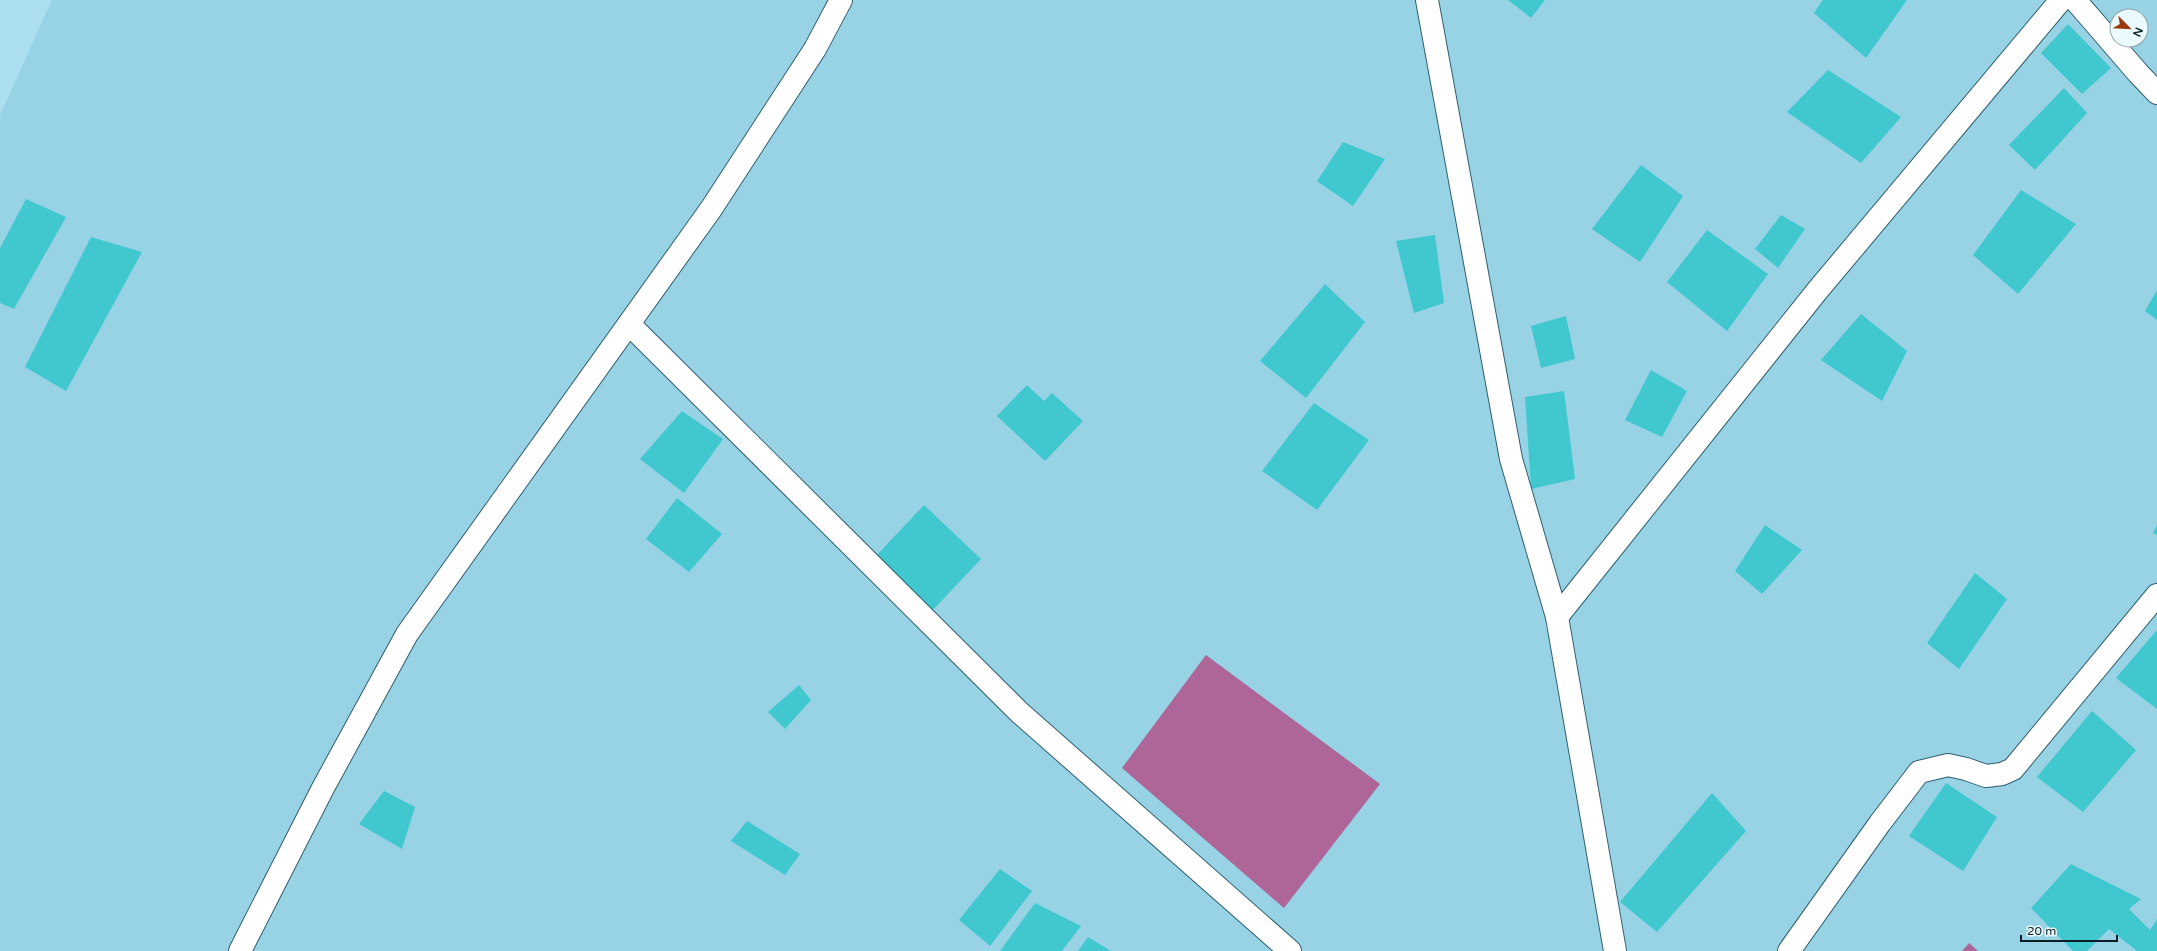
<svg xmlns="http://www.w3.org/2000/svg" width="2157" height="951" font-family="'Varela Round',sans-serif">
	<style>
		.built { fill: #97d2e5; fill-rule: evenodd }
		.water { fill: #ae6597 }
		.building { fill: #41c8cf }
		.lines { fill: none; stroke-linecap: round; stroke-linejoin: round }
		.minor-casing { stroke: #2f5f6e; stroke-width: 24 }
		.minor { stroke: #fff; stroke-width: 22 }
	</style>
	<rect width="100%" height="100%" fill="#acdff0"/>
	<path class="built" d="M52,0H2157V951H0V115ZM2117,16H2141V40H2117Z"/>
	<g class="water">
		<polygon points="1206,655 1380,784 1284,908 1122,768"/>
		<polygon points="1969,943 1978,951 1962,951"/>
	</g>
	<g class="building">
		<polygon points="1508,0 1545,0 1531,18"/>
		<polygon points="1823,0 1907,0 1866,58 1814,13"/>
		<polygon points="2068,24 2111,68 2082,94 2041,53"/>
		<polygon points="1828,70 1901,117 1861,163 1787,112"/>
		<polygon points="2064,88 2087,113 2035,170 2009,145"/>
		<polygon points="1343,142 1385,159 1353,206 1317,181"/>
		<polygon points="1641,165 1683,196 1640,262 1592,229"/>
		<polygon points="2021,190 2076,224 2018,294 1973,255"/>
		<polygon points="26,199 66,217 14,309 0,303 0,248"/>
		<polygon points="1781,215 1805,229 1778,268 1755,249"/>
		<polygon points="1707,230 1768,274 1727,331 1667,282"/>
		<polygon points="1435,235 1444,303 1414,313 1396,241"/>
		<polygon points="91,237 142,252 66,391 25,367"/>
		<polygon points="1325,284 1365,322 1306,398 1260,361"/>
		<polygon points="2157,290 2157,320 2145,311"/>
		<polygon points="1861,314 1907,351 1882,401 1821,360"/>
		<polygon points="1566,316 1575,359 1541,368 1531,326"/>
		<polygon points="1651,370 1687,391 1662,437 1625,420"/>
		<polygon points="1027,385 1044,401 1052,393 1083,421 1045,461 997,416"/>
		<polygon points="1564,391 1575,479 1531,489 1525,397"/>
		<polygon points="1314,403 1369,440 1317,510 1262,471"/>
		<polygon points="682,411 723,439 684,493 640,459"/>
		<polygon points="677,498 722,534 689,572 646,539"/>
		<polygon points="924,505 981,559 931,612 874,558"/>
		<polygon points="1765,525 1802,550 1762,594 1735,571"/>
		<polygon points="2157,525 2157,535 2153,533"/>
		<polygon points="1975,573 2007,599 1959,669 1927,643"/>
		<polygon points="2157,630 2157,709 2116,678"/>
		<polygon points="799,685 811,700 785,729 768,712"/>
		<polygon points="2092,711 2136,750 2083,812 2037,777"/>
		<polygon points="1946,783 1997,817 1963,871 1909,836"/>
		<polygon points="384,791 415,807 402,849 359,824"/>
		<polygon points="1712,793 1746,831 1657,932 1620,902"/>
		<polygon points="747,821 800,854 785,875 731,841"/>
		<polygon points="2071,864 2141,899 2129,909 2150,930 2157,919 2157,951 2137,951 2109,929 2087,951 2073,951 2031,908"/>
		<polygon points="1000,869 1032,891 990,946 959,920"/>
		<polygon points="1035,903 1081,926 1062,951 1000,951"/>
		<polygon points="1088,937 1111,951 1078,951"/>
	</g>
	<g class="lines">
		<defs>
			<g id="minor">
				<polyline points="1427,0 1511,459 1557,617 1615,951"/>
				<polyline points="2075,0 2138,73 2157,93"/>
				<polyline points="629,324 1019,712 1290,951"/>
				<polyline points="1557,617 1817,291 2061,0"/>
				<polyline points="240,951 323,788 407,634 711,209 815,49 841,0"/>
				<polyline points="1789,951 1880,823 1919,772 1948,765 1966,769 1986,776 2002,774 2013,769 2157,595"/>
			</g>
		</defs>
		<use href="#minor" class="minor-casing"/>
		<use href="#minor" class="minor"/>
	</g>
	<g transform="translate(2129 28) rotate(114)"><circle r="19" fill="#ebfaff" stroke="#91a2a7"/>
	<path d="M0-3L7 15L0 10L-7 15Z" fill="#9d380c"/>
	<text y="-6" font-size="11" font-weight="bold" text-anchor="middle" fill="#091e24">N</text>
	</g>
	<path d="M2021 935v6h96v-6" fill="none" stroke="#091e24" stroke-width="2"/>
	<text x="2027" y="935" font-size="12" fill="#091e24" stroke="#ebfaff" stroke-width="3" paint-order="stroke">20 m</text>
</svg>
